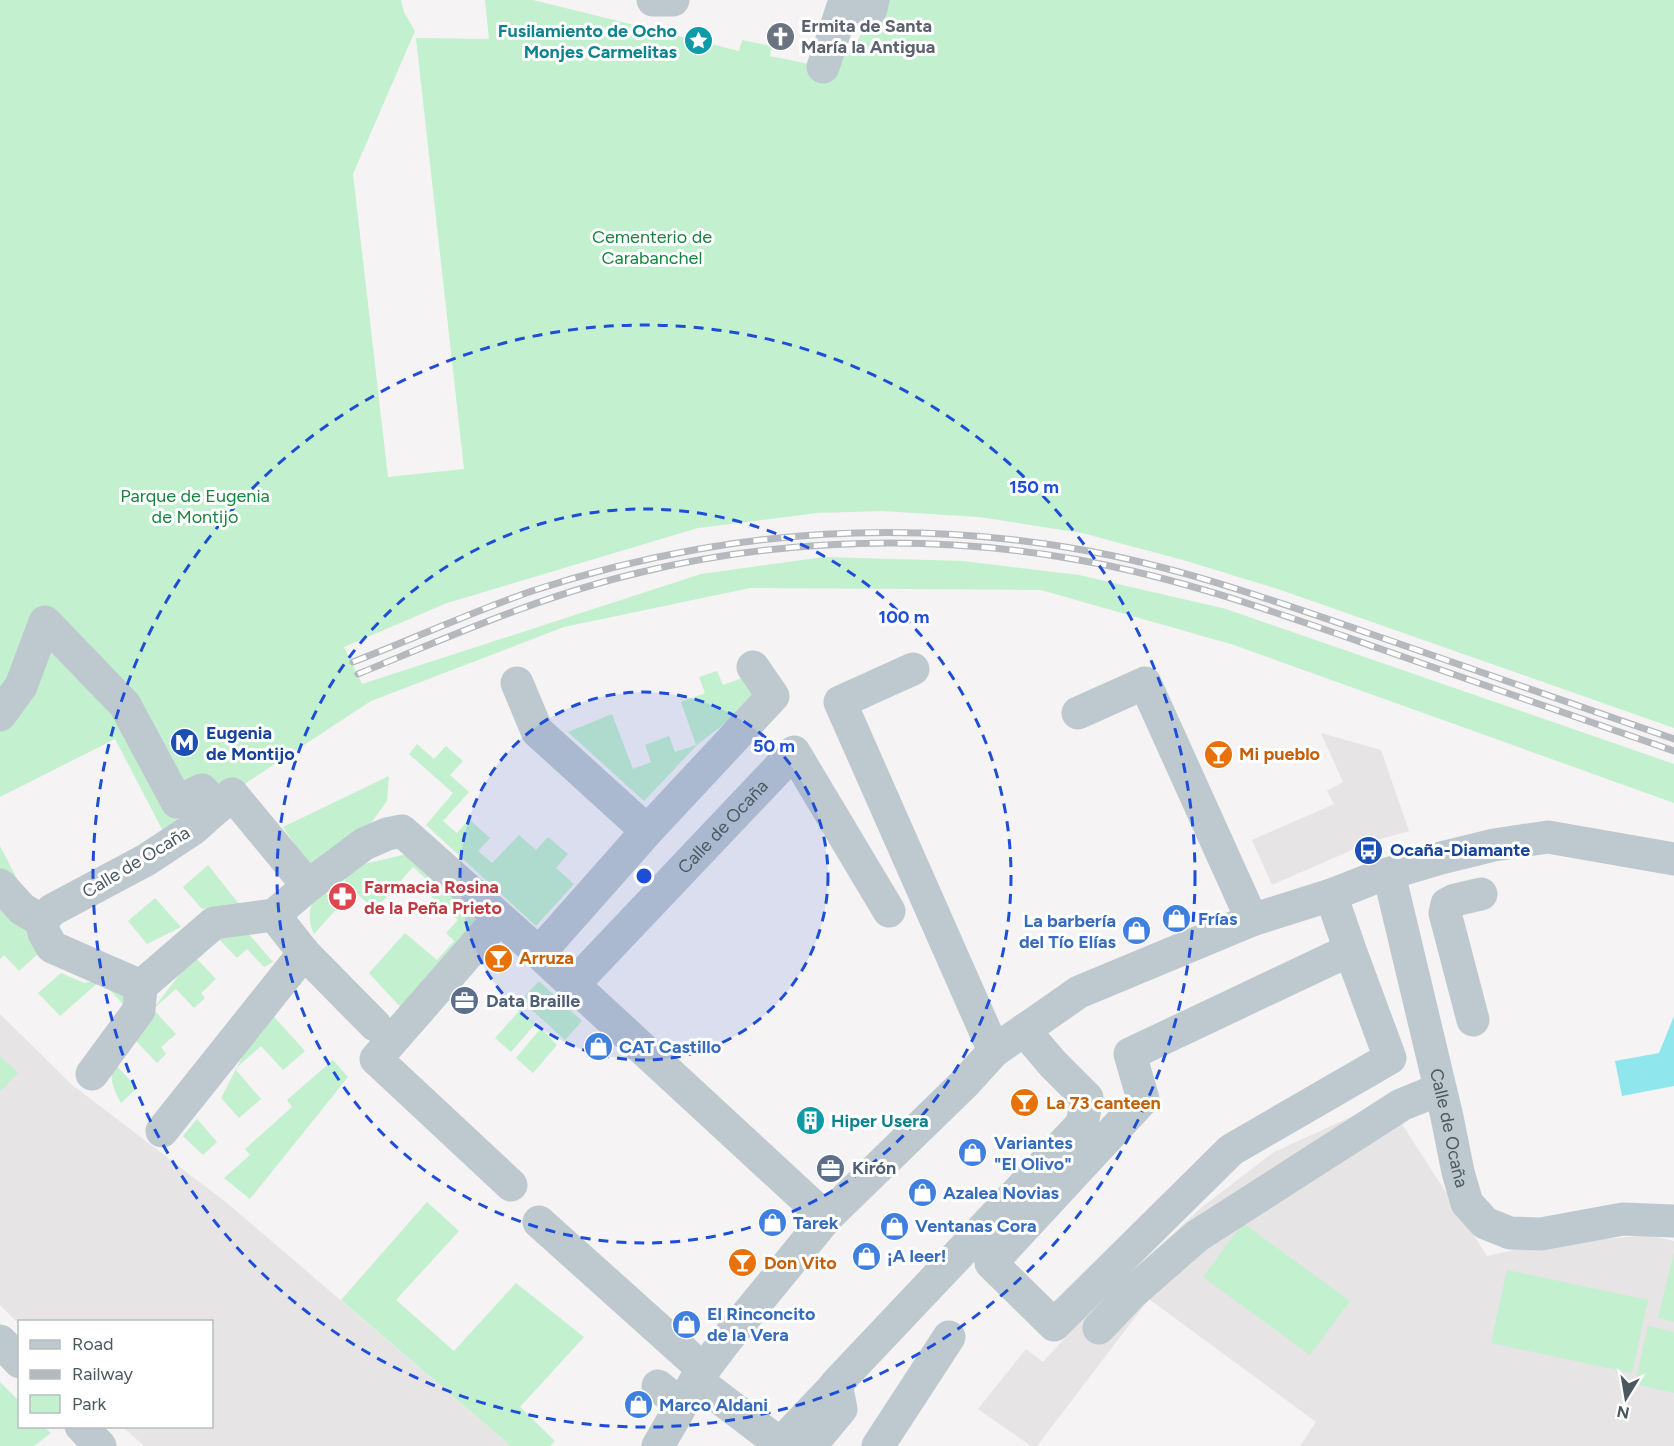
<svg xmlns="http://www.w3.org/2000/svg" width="1674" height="1446" font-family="Figtree,sans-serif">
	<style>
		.education { fill: #e6e4e5 }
		.green { fill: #c3f0ce }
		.water { fill: #90e6ed }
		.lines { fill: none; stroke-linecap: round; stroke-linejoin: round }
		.minor { stroke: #bec9cf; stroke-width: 33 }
		.rail-casing { stroke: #b5b9bd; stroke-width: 7 }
		.rail { stroke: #fff; stroke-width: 4.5; stroke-dasharray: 14; stroke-linecap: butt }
		.ring { fill: none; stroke: #1d4ed8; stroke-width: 3; stroke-dasharray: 10 8 }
		.labels { text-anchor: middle; stroke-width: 6; stroke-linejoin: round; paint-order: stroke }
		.worship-label { font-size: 18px; font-weight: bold; fill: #5b616d; stroke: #fff; text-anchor: start }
		.culture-label { font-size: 18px; font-weight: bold; fill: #0d838f; stroke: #fff; text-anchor: end }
		.park-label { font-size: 18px; fill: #18843f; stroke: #fff }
		.transit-label { font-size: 18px; font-weight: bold; fill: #164399; stroke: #fff; text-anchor: start }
		.food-label { font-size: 18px; font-weight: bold; fill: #c56008; stroke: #fff; text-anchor: start }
		.street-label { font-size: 18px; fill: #4a5960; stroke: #fff }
		.health-label { font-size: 18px; font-weight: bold; fill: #be3a42; stroke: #fff; text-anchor: start }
		.shop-label { font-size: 18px; font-weight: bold; fill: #366cbe; stroke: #fff; text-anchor: start }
		.service-label { font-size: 18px; font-weight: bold; fill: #4e5e75; stroke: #fff; text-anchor: start }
		.centre { fill: #1d4ed8; stroke: #fff; stroke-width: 3 }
		.ring-label { font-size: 18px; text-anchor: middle; font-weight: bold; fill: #1d4ed8; stroke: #fff; stroke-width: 6; stroke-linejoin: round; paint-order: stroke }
	</style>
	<rect width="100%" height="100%" fill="#f5f3f3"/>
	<g class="education">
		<polygon points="1321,733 1381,750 1409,831 1370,842 1272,885 1252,840 1334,804 1327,791 1343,782"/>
		<polygon points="0,1014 71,1084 227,1203 511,1446 144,1446 123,1427 212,1426 212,1322 20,1322 19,1324 0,1305"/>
		<polygon points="1388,1100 1398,1118 1487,1256 1536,1245 1649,1235 1674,1241 1674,1446 1300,1446 1316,1422 1149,1299 1037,1446 1031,1446 978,1409 1026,1349 1043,1362 1098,1302 1202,1207 1274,1152"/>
	</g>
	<g class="green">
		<path d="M0,0H401L404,12L415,31L353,174L388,477L464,469L416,38L489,39L485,0H533L739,51L742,40L772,46L770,56L829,68L837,46L850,50C859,39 877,14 877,0H1674V728L1278,589L1183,560L1082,533L979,517L882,511L817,513L698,528L447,603L344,647L362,684L701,574L824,557L963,561L1079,575L1226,609L1674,764V803L1234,645L1041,590L750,588L564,627L371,701L185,823L163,831L115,739L0,797Z"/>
		<polygon points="717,671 723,685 745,677 755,700 697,745 644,801 568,732 612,714 633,769 651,762 645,745 669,736 675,752 696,745 681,702 705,693 699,677"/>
		<polygon points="417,744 434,759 446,746 463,761 450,775 469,792 443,821 457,833 469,819 490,838 478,851 492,863 519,835 536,850 548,837 568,854 556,868 574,884 536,926 426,825 453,793 409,754"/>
		<polygon points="389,776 387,801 369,826 310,866 283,827"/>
		<polygon points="0,846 28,900 41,951 19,971 4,955 0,959"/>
		<polygon points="407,854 484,923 403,1010 369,973 405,933 437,960 454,941 446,933 458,920 428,893 434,886 413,867 380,904 385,909 380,914 345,883 345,873 351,867"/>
		<polygon points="208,865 239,904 202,909 183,887"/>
		<path d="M319,888L340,905L314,934C306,917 310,905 319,888Z"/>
		<polygon points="155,898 181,927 147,944 128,921"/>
		<polygon points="247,932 273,962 264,967 247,949 237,958 216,936"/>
		<polygon points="194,956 216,979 201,993 205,998 194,1008 176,989 153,1009 176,1034 161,1047 166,1054 157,1063 136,1041 153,1009"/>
		<polygon points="61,973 84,983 101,980 124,988 128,1010 101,980 60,1016 38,993"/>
		<polygon points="539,981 582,1021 565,1040 521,1000"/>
		<polygon points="267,1009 305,1051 283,1070 261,1046 235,1069 261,1099 239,1118 221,1098"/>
		<polygon points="520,1010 535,1024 511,1052 495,1038"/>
		<polygon points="541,1028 557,1045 533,1073 516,1058"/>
		<polygon points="0,1056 18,1073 0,1092"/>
		<polygon points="333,1060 348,1077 250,1199 224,1178 250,1155 245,1149 292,1107 287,1100"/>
		<path d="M113,1062L137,1088L121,1103C113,1089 109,1078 113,1062Z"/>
		<polygon points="197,1119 217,1142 203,1155 183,1136"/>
		<polygon points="427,1202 459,1231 396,1300 454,1351 516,1283 584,1337 520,1407 555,1441 550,1446 511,1446 341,1300"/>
		<polygon points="1243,1223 1350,1301 1310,1355 1203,1277"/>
		<polygon points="1674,1253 1674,1322 1658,1318"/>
		<polygon points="1507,1270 1648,1300 1632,1373 1491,1343"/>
		<polygon points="1648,1326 1674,1332 1674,1393 1635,1384"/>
		<polygon points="0,1382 19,1401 20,1426 44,1427 51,1433 34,1446 0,1446"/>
	</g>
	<polygon class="water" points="1674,1016 1674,1086 1622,1096 1615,1061 1659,1053"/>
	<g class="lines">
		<g class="minor">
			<polyline points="653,0 673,0"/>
			<polyline points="848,0 851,9 861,14 871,9 873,0"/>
			<polyline points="823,67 845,0"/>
			<polyline points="913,669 840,702 994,1051"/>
			<polyline points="517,683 537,731 647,831"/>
			<polyline points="1078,713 1145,683 1252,920"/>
			<polyline points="0,715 21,686 45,622 125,705 177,802 202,790 218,807"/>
			<path id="s1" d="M1389,874L1447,1117L1458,1172L1467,1203L1485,1223L1510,1233L1541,1234L1623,1219L1674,1221"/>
			<polyline points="0,885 22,909 42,921"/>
			<polyline points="308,886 232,794 193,829 146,860 52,910 42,921 44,933 52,947 141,986 214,923 274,915 308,886 364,844 387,834 402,831 539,953 826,1218"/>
			<polyline points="1331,895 1350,950 1130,1054 1143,1099 991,1263 1054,1325 1231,1150 1390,1058 1350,950"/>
			<polyline points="274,915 304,953 375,1025"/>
			<polyline points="499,918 376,1059 511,1185"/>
			<polyline points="539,953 647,831 773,696 753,667"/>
			<path id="s2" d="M573,985L794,752L889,911"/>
			<polyline points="1473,1020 1445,913 1447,904 1455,900 1481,894"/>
			<polyline points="92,1074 139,1010 141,986"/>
			<polyline points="162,1131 304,953"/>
			<polyline points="539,1222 704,1370"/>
			<polyline points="1099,1328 1132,1293 1197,1236 1401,1105 1440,1089"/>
			<polyline points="0,1341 20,1362"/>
			<polyline points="696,1380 783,1446"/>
			<polyline points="658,1386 681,1405"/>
			<polyline points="81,1426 100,1446"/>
			<polyline points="780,1444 835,1386"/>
			<polyline points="658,1446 696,1380 723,1344 826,1218 965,1083 994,1051 1079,992 1252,920 1331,895 1377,877 1441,858 1494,845 1548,837 1674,859"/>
			<polyline points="810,1446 841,1409 836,1384 1082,1124 1087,1098 1053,1064 1024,1030"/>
			<polyline points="878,1446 949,1337"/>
		</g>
		<defs>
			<g id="rail">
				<path d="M353,662C413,639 472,612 532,591C587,573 643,559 699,549C823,527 953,527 1077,549C1177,566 1272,600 1368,633C1470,668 1572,704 1674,739"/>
				<path d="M358,674C451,636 543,595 642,572C783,538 936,534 1079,560C1181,578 1278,613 1375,647C1475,682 1574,716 1674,751"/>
			</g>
		</defs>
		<use href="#rail" class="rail-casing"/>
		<use href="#rail" class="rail"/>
	</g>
	<circle cx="644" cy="876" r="184" fill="#1d4ed8" fill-opacity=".12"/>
	<g class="ring">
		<circle cx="644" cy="876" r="184"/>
		<circle cx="644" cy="876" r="367"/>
		<circle cx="644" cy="876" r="551"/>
	</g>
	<defs>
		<symbol id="church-disc" viewBox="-11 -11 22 22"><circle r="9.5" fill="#6b7280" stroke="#fff"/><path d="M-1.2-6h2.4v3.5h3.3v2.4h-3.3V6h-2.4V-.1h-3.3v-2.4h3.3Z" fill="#fff"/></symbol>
		<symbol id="sight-disc" viewBox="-11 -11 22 22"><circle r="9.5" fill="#0f9aa8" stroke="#fff"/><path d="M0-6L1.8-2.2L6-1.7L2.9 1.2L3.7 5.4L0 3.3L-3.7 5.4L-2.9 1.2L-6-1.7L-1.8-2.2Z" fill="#fff"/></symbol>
		<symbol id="metro-disc" viewBox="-11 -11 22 22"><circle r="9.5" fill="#1a4fb4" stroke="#fff"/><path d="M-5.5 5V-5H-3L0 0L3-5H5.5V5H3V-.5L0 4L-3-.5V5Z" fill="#fff"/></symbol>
		<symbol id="bar-disc" viewBox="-11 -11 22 22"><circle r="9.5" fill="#e8710a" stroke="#fff"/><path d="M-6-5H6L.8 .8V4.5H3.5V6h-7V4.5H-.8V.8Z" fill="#fff"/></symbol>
		<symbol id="bus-disc" viewBox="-11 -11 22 22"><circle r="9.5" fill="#1a4fb4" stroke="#fff"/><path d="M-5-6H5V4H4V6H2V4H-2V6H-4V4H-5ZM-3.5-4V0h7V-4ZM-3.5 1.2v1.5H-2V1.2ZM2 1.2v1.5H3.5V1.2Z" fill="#fff"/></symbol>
		<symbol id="pharmacy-disc" viewBox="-11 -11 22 22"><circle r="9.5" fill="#e0444e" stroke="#fff"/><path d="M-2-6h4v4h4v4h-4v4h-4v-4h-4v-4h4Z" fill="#fff"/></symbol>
		<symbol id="shop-disc" viewBox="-11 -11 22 22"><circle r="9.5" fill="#3f7fe0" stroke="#fff"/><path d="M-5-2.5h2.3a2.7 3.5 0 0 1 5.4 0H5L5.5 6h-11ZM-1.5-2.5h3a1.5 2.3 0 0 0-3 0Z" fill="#fff"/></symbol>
		<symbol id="office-disc" viewBox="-11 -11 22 22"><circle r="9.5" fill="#5c6f8a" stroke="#fff"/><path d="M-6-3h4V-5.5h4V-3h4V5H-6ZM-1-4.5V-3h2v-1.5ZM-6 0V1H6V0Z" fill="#fff"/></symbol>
		<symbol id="building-disc" viewBox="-11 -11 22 22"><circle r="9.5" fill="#0f9aa8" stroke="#fff"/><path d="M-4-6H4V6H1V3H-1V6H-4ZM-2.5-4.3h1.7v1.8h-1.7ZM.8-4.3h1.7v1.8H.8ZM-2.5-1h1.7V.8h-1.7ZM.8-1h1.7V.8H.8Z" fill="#fff"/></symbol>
	</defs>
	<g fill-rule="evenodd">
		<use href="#church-disc" x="764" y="20" width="33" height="33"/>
		<use href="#sight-disc" x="682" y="24" width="33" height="33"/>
		<use href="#metro-disc" x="168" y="726" width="33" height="33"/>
		<use href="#bar-disc" x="1202" y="738" width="33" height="33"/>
		<use href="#bus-disc" x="1352" y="834" width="33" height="33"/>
		<use href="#pharmacy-disc" x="326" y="880" width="33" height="33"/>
		<use href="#shop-disc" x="1160" y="902" width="33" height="33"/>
		<use href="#shop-disc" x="1120" y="914" width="33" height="33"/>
		<use href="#bar-disc" x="482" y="942" width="33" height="33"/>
		<use href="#office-disc" x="448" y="984" width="33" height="33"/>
		<use href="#shop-disc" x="582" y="1030" width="33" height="33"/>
		<use href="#bar-disc" x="1008" y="1086" width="33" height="33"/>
		<use href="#building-disc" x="794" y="1104" width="33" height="33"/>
		<use href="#shop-disc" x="956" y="1136" width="33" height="33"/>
		<use href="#office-disc" x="814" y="1152" width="33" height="33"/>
		<use href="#shop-disc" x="906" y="1176" width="33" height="33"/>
		<use href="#shop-disc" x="756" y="1206" width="33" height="33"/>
		<use href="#shop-disc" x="878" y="1210" width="33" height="33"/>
		<use href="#shop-disc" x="850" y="1240" width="33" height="33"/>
		<use href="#bar-disc" x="726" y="1246" width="33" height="33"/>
		<use href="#shop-disc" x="670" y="1308" width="33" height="33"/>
		<use href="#shop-disc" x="622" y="1388" width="33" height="33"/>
	</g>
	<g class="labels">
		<g class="worship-label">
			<text x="801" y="32">Ermita de Santa<tspan x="801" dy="21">María la Antigua</tspan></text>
		</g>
		<g class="culture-label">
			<text x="677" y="37">Fusilamiento de Ocho<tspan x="677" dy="21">Monjes Carmelitas</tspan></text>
			<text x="831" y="1127" text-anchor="start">Hiper Usera</text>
		</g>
		<g class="park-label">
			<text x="652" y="243">Cementerio de<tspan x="652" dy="21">Carabanchel</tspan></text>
			<text x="195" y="502">Parque de Eugenia<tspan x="195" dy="21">de Montijo</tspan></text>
		</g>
		<g class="transit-label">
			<text x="206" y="739">Eugenia<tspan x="206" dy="21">de Montijo</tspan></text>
			<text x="1390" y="856">Ocaña-Diamante</text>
		</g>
		<g class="food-label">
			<text x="1239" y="760">Mi pueblo</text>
			<text x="519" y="964">Arruza</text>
			<text x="1046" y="1109">La 73 canteen</text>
			<text x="764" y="1269">Don Vito</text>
		</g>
		<g class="street-label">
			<text dy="6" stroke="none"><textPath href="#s2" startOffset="218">Calle de Ocaña</textPath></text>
			<text transform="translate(136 862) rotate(-31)" y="6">Calle de Ocaña</text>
			<text dy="6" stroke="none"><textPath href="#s1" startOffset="261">Calle de Ocaña</textPath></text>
		</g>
		<g class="health-label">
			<text x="364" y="893">Farmacia Rosina<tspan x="364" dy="21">de la Peña Prieto</tspan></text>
		</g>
		<g class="shop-label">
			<text x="1198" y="925">Frías</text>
			<text x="1116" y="927" text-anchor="end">La barbería<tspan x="1116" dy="21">del Tío Elías</tspan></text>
			<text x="619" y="1053">CAT Castillo</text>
			<text x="994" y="1149">Variantes<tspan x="994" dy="21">"El Olivo"</tspan></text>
			<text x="943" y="1199">Azalea Novias</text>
			<text x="793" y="1229">Tarek</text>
			<text x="915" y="1232">Ventanas Cora</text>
			<text x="887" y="1262">¡A leer!</text>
			<text x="707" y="1320">El Rinconcito<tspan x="707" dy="21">de la Vera</tspan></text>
			<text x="659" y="1411">Marco Aldani</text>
		</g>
		<g class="service-label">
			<text x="486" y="1007">Data Braille</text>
			<text x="852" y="1174">Kirón</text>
		</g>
	</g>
	<circle cx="644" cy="876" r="9" class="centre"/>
	<g class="ring-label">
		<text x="1034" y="493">150 m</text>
		<text x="904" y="623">100 m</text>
		<text x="774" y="752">50 m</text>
	</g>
	<rect x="18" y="1320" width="195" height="108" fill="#ffffff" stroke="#b7bdbf" stroke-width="1.5"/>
	<rect x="30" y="1340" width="30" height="9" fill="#bec9cf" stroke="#b7bdbf" stroke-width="1.5"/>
	<text x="72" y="1350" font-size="18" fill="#4a5960">Road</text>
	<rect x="30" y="1370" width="30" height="9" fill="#b5b9bd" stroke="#b7bdbf" stroke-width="1.5"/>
	<text x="72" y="1380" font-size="18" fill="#4a5960">Railway</text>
	<rect x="30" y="1395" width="30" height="18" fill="#c3f0ce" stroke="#b7bdbf" stroke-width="1.5"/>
	<text x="72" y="1410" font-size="18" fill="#4a5960">Park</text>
	<g transform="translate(1626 1398) rotate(191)" stroke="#ffffff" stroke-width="4.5" paint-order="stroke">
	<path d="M0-4.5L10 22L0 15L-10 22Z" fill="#4a5960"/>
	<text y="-9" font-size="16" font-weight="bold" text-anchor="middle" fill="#4a5960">N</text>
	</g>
</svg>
